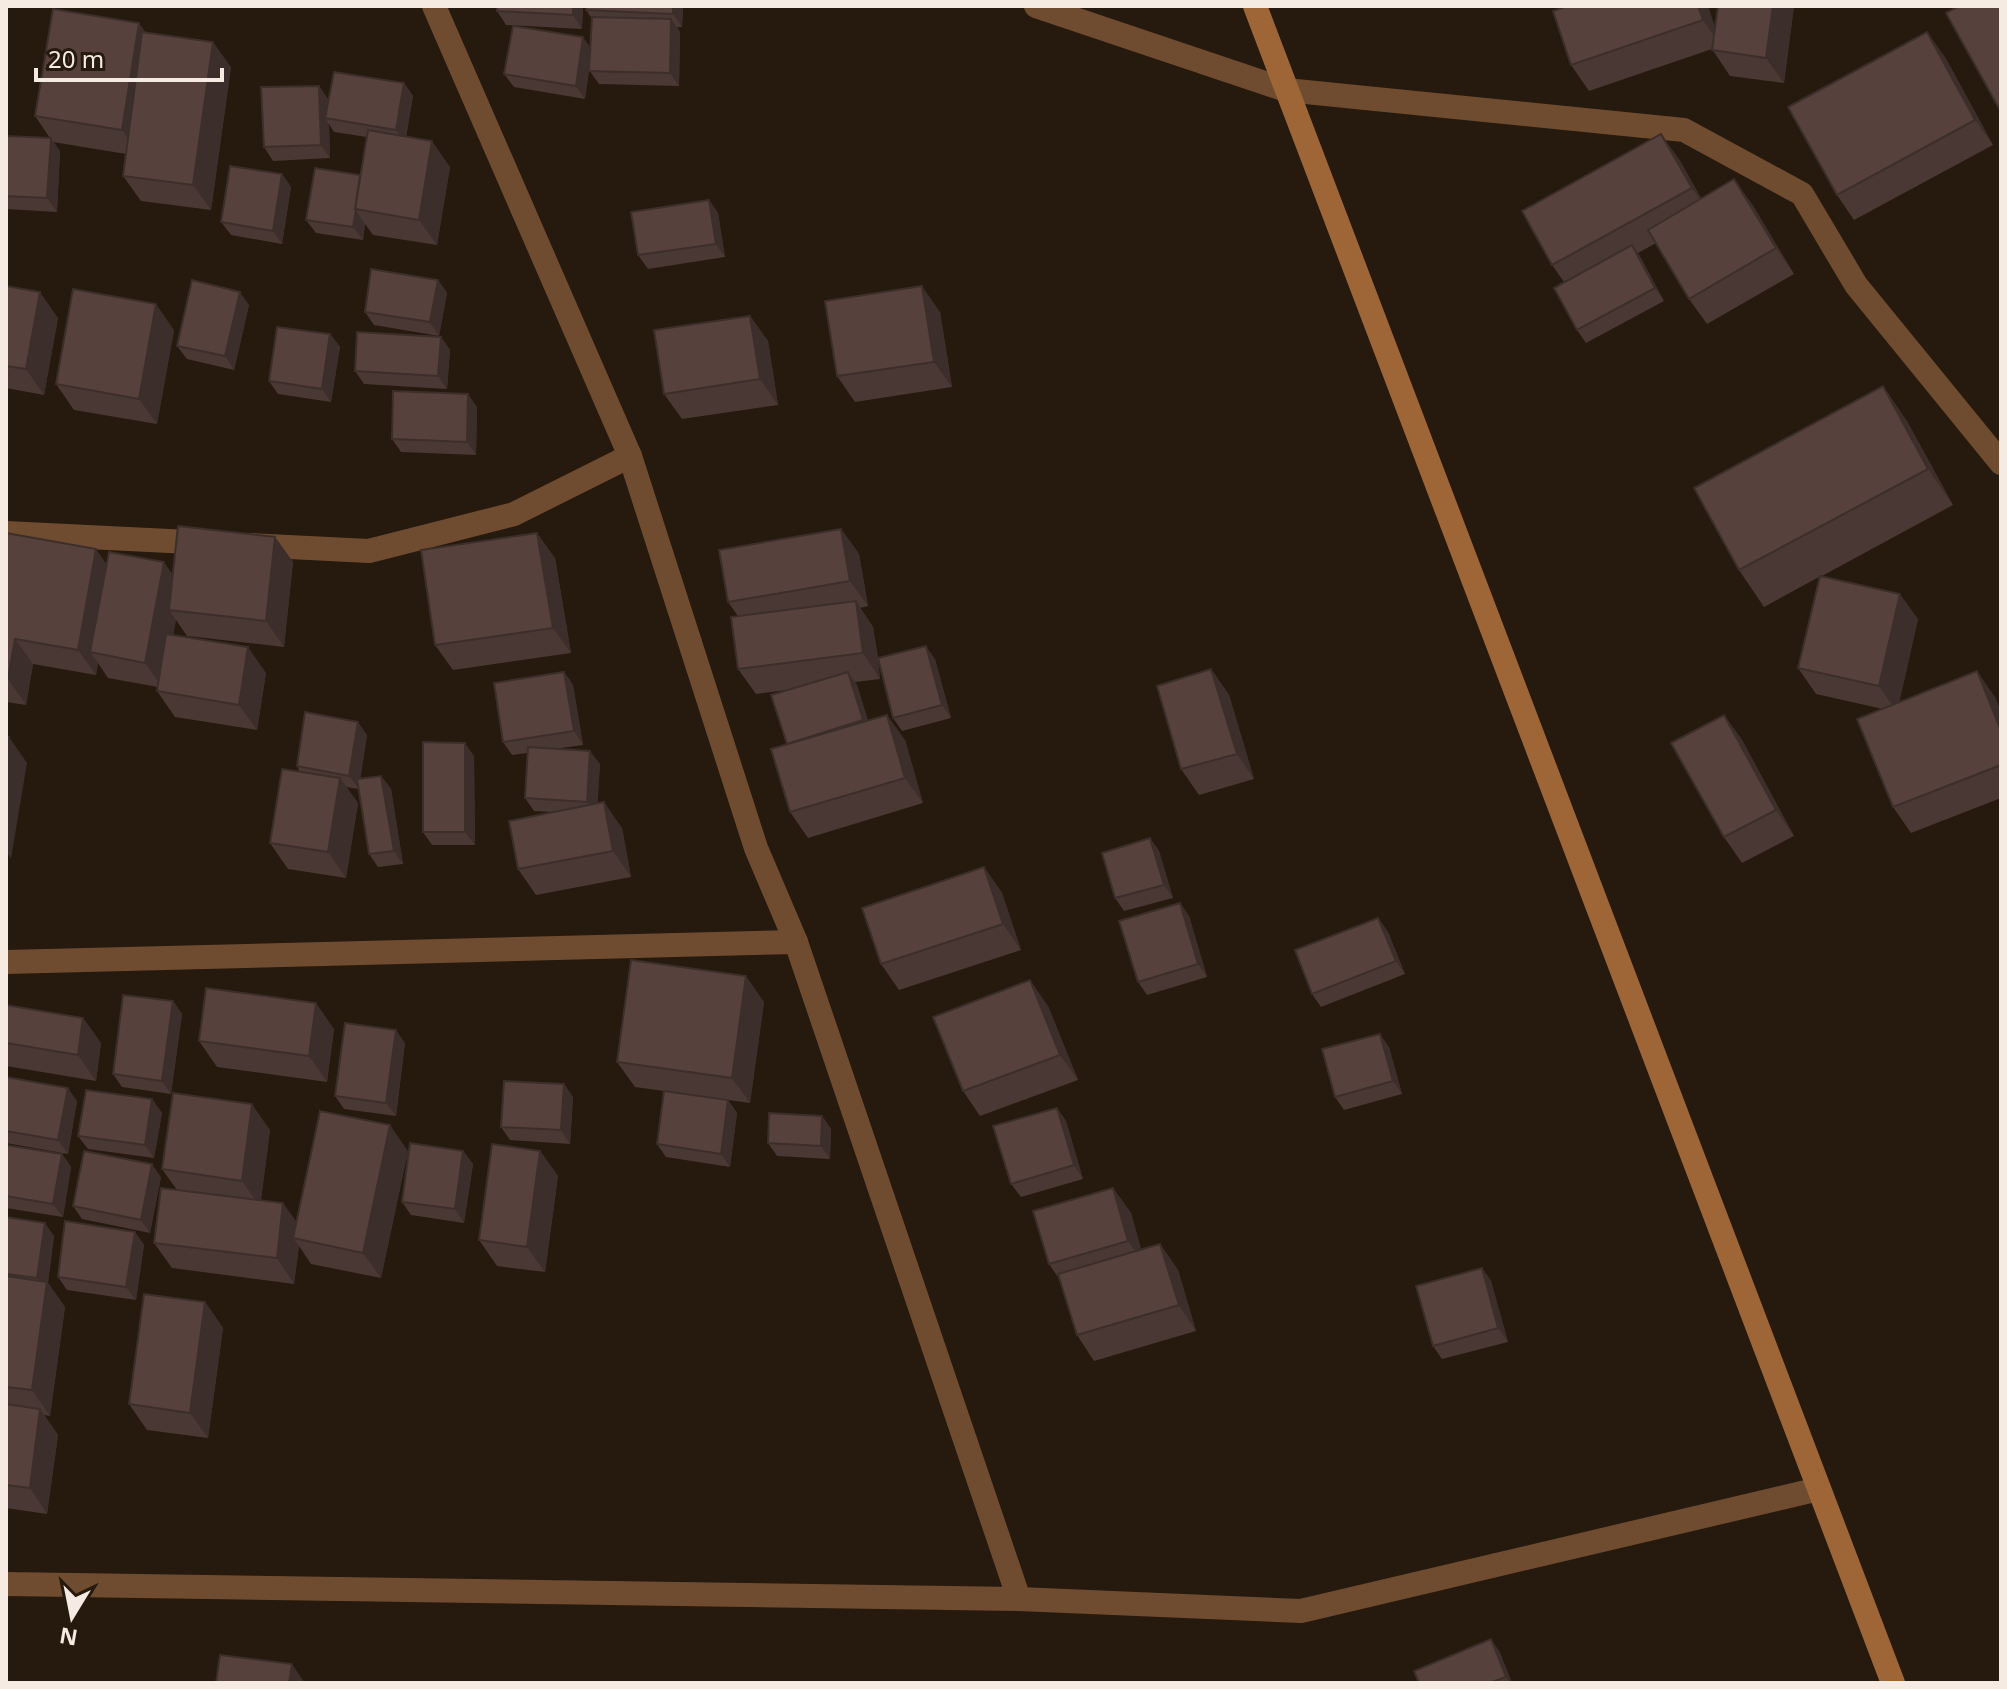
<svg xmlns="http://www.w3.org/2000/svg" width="2007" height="1689" font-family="'Noto Sans',sans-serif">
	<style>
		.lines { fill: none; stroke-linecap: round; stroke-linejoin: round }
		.street { stroke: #6f4c30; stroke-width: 24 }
		.secondary { stroke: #9e6637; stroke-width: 24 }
		.wall { fill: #4a3834 }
		.shaded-wall { fill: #3c2e2a }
		.building { fill: #56413c; stroke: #3c2e2a; stroke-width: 2 }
	</style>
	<rect width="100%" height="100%" fill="#26190d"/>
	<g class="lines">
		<g class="street">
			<polyline points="1036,6 1286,90 1684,130 1802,194 1856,285 2001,463"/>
			<polyline points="6,533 210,543"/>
			<polyline points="251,545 369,551 514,514 630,456"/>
			<polyline points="6,962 796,942"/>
			<polyline points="6,1584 1019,1599 796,942 756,848 630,456 434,6"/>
			<polyline points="1019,1599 1301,1611 1819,1489"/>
		</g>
		<polyline class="secondary" points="1255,6 1893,1683"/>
	</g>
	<g class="wall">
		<polygon points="497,6 583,6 582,29 506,25 497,11"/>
		<polygon points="683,6 682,27 677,27 680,32 679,86 599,84 589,70 585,99 514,87 504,74 590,47 592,19 586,10"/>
		<polygon points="1567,6 1708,6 1715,28 1794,6 1784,83 1730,76 1712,49 1589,91 1571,65"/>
		<polygon points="145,33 231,67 211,210 141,201 123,176 126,154 53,142 60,151 57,212 6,209 6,136 50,138 35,116"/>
		<polygon points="1945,57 1993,145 1854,220 1837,195"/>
		<polygon points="404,83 413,96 406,137 450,167 437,245 373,235 365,224 363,240 316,233 306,220 360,175 367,137 334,132 329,124 330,158 273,161 264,147 319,86 328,99"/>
		<polygon points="1679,159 1701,198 1752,204 1794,274 1707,324 1689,299 1656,243 1638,253 1664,301 1586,343 1577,330 1564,282 1552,265"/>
		<polygon points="282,174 291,187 282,244 231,235 221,222"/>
		<polygon points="709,200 718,213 725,257 648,269 638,255"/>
		<polygon points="438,280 447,293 439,336 374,325 365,312"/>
		<polygon points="6,286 58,318 44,395 6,388"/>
		<polygon points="249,305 234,370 187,359 177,346"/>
		<polygon points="940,312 952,387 855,402 837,376"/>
		<polygon points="750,316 768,341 778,405 682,419 664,394"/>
		<polygon points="174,330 157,424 74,410 56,384"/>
		<polygon points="330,334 340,347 331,402 278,394 269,381"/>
		<polygon points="441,337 450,350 447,389 364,384 355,371"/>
		<polygon points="1883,386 1908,423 1953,505 1822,576 1918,619 1899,703 1995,697 2001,712 2001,798 1911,833 1893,807 1883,709 1816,694 1798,668 1819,577 1764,607 1739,570"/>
		<polygon points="477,407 476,455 401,452 392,439"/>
		<polygon points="841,529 859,554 868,606 860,608 873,627 878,658 935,659 951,718 902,731 893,718 878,659 880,679 855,682 857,685 868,721 905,740 923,803 808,838 790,812 786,690 756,694 738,669 738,616 728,602"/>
		<polygon points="6,533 107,564 173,576 275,537 293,562 284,647 187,636 176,620 173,635 266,673 257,730 175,717 157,691 158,687 108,678 98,663 96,675 33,664 26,705 6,702"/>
		<polygon points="555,558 571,653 453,670 435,645"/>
		<polygon points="1211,669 1229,695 1254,779 1199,795 1181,769"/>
		<polygon points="564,672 573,685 583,745 554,749 600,764 597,804 622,828 631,877 536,895 518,869 553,812 534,811 525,798 527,753 512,755 503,742"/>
		<polygon points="1724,715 1742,740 1794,836 1742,863 1724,837"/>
		<polygon points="367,735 360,779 381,776 391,789 403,864 378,867 369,854 358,789 346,787 358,803 346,878 288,869 270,843 300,772 297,766"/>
		<polygon points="474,756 475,845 432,845 423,832"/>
		<polygon points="1150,838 1159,851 1173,898 1124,911 1115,898"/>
		<polygon points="984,867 1002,893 1021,950 899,990 881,964"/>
		<polygon points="1180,903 1189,916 1207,977 1147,995 1138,982"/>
		<polygon points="1378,918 1388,932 1405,974 1321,1007 1312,994"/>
		<polygon points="173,1001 182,1014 171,1094 122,1087 113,1074"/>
		<polygon points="764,1002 750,1103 635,1087 617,1062"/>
		<polygon points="6,1005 83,1018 101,1043 96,1081 6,1066"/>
		<polygon points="1048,1006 1078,1080 980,1116 963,1091"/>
		<polygon points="334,1029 327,1082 217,1067 199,1041"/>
		<polygon points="405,1043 396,1116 344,1109 335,1096"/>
		<polygon points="1389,1047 1402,1094 1344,1110 1335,1097"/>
		<polygon points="6,1077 77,1101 68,1154 6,1143"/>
		<polygon points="564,1084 573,1097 570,1144 510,1140 501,1127"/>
		<polygon points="152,1099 162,1113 154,1158 88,1149 78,1136"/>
		<polygon points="728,1100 737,1113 730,1167 666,1157 657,1144"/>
		<polygon points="1057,1108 1066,1121 1083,1179 1021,1197 1011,1184"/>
		<polygon points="822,1116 831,1129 830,1159 777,1156 768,1143"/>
		<polygon points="270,1130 261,1200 297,1222 408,1151 381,1278 311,1264 299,1246 294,1284 172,1268 154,1243 177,1190 162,1169"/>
		<polygon points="6,1145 62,1154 71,1167 63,1217 6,1208"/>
		<polygon points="463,1151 473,1164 464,1223 411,1215 402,1202"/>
		<polygon points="540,1151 558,1176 545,1272 497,1266 479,1240"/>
		<polygon points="161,1177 150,1233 82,1219 73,1206"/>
		<polygon points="1113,1188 1131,1213 1141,1250 1160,1244 1178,1270 1196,1331 1094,1361 1077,1335 1060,1280 1049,1264"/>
		<polygon points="6,1217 54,1236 48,1283 65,1307 50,1416 44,1415 58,1435 47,1514 6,1508"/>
		<polygon points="135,1232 144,1245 136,1300 67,1290 58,1277"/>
		<polygon points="1482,1268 1491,1281 1508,1342 1442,1359 1433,1346"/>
		<polygon points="205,1302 223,1328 208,1438 147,1430 129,1404"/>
		<polygon points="1491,1639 1500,1653 1512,1683 1419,1683"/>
	</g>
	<g class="shaded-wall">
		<polygon points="573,6 583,6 582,29 573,15"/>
		<polygon points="673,6 683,6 682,27 673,14"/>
		<polygon points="1698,6 1708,6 1721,46 1703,20"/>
		<polygon points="1773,6 1794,6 1784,83 1766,58"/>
		<polygon points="671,19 680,32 679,86 670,73"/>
		<polygon points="139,23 157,49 140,156 122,130"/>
		<polygon points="1927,32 1945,57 1993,145 1975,120"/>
		<polygon points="583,37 592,50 585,99 576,86"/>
		<polygon points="213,42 231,67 211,210 193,185"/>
		<polygon points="404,83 413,96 405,143 396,130"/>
		<polygon points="319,86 328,99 325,118 329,124 330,158 321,145"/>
		<polygon points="1661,134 1679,159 1710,214 1692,188"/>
		<polygon points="51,138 60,151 57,212 47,198"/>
		<polygon points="432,141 450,167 437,245 419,220"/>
		<polygon points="282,174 291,187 282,244 273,231"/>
		<polygon points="1734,179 1752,204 1794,274 1776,248"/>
		<polygon points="709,200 718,213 725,257 716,244"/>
		<polygon points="356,211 365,224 363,240 353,227"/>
		<polygon points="1632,245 1641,258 1664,301 1655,288"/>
		<polygon points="438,280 447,293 439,336 430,322"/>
		<polygon points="922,286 940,312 952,387 934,362"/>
		<polygon points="40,292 58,318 44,395 26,369"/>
		<polygon points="240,292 249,305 234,370 225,356"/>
		<polygon points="156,304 174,330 157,424 139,399"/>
		<polygon points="750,316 768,341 778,405 760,379"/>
		<polygon points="330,334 340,347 331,402 322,389"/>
		<polygon points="441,337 450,350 447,389 438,376"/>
		<polygon points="1883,386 1908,423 1953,505 1928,469"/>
		<polygon points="468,394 477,407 476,455 467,442"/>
		<polygon points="841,529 859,554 868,606 850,581"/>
		<polygon points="537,533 555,558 571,653 553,628"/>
		<polygon points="275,537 293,562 284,647 266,621"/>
		<polygon points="96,549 114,575 90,652 98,663 96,675 78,650"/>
		<polygon points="164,562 182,588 169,610 176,620 163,688 145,663"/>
		<polygon points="1900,594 1918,619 1897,712 1879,686"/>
		<polygon points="856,601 873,627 880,679 863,653"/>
		<polygon points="15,639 33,664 26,705 8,679"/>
		<polygon points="926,646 935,659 951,718 942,705"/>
		<polygon points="248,647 266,673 257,730 239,705"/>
		<polygon points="1211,669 1229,695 1254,779 1237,754"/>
		<polygon points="1977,671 1995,697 2001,712 2001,731"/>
		<polygon points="564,672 573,685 583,745 574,731"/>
		<polygon points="848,672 857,685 872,734 863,720"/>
		<polygon points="887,715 905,740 923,803 905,778"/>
		<polygon points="1724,715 1742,740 1794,836 1776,810"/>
		<polygon points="358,722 367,735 359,789 349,776"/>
		<polygon points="9,737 27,763 11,859 6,851 6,755"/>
		<polygon points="465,743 474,756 475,845 465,832"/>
		<polygon points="590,751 600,764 597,815 587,802"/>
		<polygon points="381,776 391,789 403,864 394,851"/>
		<polygon points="340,778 358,803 346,878 328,852"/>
		<polygon points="604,802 622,828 631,877 613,851"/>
		<polygon points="1150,838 1159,851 1173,898 1164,885"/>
		<polygon points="984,867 1002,893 1021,950 1003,924"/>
		<polygon points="1180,903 1189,916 1207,977 1198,964"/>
		<polygon points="1378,918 1388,932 1405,974 1396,961"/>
		<polygon points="746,976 764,1002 750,1103 732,1078"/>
		<polygon points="1030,980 1048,1006 1078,1080 1060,1055"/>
		<polygon points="173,1001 182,1014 171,1094 162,1081"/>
		<polygon points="316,1003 334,1029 327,1082 309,1056"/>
		<polygon points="83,1018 101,1043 96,1081 78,1055"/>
		<polygon points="396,1030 405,1043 396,1116 386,1103"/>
		<polygon points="1380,1034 1389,1047 1402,1094 1393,1081"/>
		<polygon points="564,1084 573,1097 570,1144 561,1130"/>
		<polygon points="68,1088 77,1101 68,1154 58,1140"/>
		<polygon points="152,1099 162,1113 154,1158 145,1145"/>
		<polygon points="728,1100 737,1113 730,1167 721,1154"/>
		<polygon points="252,1104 270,1130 260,1206 242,1181"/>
		<polygon points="1057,1108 1066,1121 1083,1179 1074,1165"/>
		<polygon points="822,1116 831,1129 830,1159 821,1146"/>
		<polygon points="390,1125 408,1151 381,1278 363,1253"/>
		<polygon points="463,1151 473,1164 464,1223 455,1209"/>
		<polygon points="540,1151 558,1176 545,1272 527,1247"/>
		<polygon points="62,1154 71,1167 63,1217 53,1204"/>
		<polygon points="152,1164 161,1177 150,1233 141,1220"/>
		<polygon points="1113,1188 1131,1213 1146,1266 1128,1241"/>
		<polygon points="283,1203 301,1228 293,1238 299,1246 294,1284 277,1258"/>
		<polygon points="45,1223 54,1236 48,1283 65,1307 50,1416 32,1390 46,1290 37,1278"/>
		<polygon points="135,1232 144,1245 136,1300 126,1287"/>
		<polygon points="1160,1244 1178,1270 1196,1331 1179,1305"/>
		<polygon points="1482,1268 1491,1281 1508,1342 1498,1328"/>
		<polygon points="205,1302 223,1328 208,1438 190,1413"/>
		<polygon points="40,1409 58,1435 47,1514 30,1488"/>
		<polygon points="1491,1639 1500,1653 1512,1683 1510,1683 1506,1677"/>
		<polygon points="292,1664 305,1683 289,1683"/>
	</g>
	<g class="building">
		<polygon points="497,6 573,6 573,15 497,11"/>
		<polygon points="586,6 673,6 673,14 586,10"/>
		<polygon points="1567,6 1698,6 1703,20 1571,65 1553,11"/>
		<polygon points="1718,6 1773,6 1766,58 1712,50"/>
		<polygon points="1959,6 2001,6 2001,112 1946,13"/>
		<polygon points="53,9 139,23 122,130 35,116"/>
		<polygon points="592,17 671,19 670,73 589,71"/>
		<polygon points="513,26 583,37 576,86 504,74"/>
		<polygon points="142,32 213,42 193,185 123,176"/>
		<polygon points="1927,32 1975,120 1837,195 1788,107"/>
		<polygon points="334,72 404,83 396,130 325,118"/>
		<polygon points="319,86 321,145 264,147 261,87"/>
		<polygon points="368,130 432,141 419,220 355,209"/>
		<polygon points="1661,134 1692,188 1552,265 1522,211"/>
		<polygon points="6,136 51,138 47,198 6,196"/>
		<polygon points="230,166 282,174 273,231 221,222"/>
		<polygon points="315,168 360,175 355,209 356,209 353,227 306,220"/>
		<polygon points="1734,179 1776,248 1689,299 1648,230"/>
		<polygon points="709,200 716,244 638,255 631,212"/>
		<polygon points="1632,245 1655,288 1577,330 1554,288"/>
		<polygon points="371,269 438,280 430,322 365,312"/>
		<polygon points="192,280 240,292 225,356 177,346"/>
		<polygon points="6,286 40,292 26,369 6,366"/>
		<polygon points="922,286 934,362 837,376 825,301"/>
		<polygon points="73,289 156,304 139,399 56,384"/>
		<polygon points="750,316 760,379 664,394 654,330"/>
		<polygon points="277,327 330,334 322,389 269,381"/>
		<polygon points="357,332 441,337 438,376 355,371"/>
		<polygon points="1883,386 1928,469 1739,570 1694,488"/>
		<polygon points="393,391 468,394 467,442 392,439"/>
		<polygon points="178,526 275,537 266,621 169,610"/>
		<polygon points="841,529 850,581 728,602 719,550"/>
		<polygon points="6,533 96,549 78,650 15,639 8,679 6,679"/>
		<polygon points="537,533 553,628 435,645 421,550"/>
		<polygon points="109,552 164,562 145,663 90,652"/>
		<polygon points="1820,576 1900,594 1879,686 1798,668"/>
		<polygon points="856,601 863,653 738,669 731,617"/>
		<polygon points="166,634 248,647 239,705 157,691"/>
		<polygon points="926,646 942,705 893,718 878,658"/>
		<polygon points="1211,669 1237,754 1181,769 1157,686"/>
		<polygon points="1977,671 2001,731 2001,765 1893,807 1857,719"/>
		<polygon points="564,672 574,731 503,742 494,683"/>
		<polygon points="848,672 863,720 787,744 771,695"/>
		<polygon points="305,712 358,722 349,776 297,766"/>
		<polygon points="887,715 905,778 790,812 771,749"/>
		<polygon points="1724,715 1776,810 1724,837 1671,743"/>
		<polygon points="6,737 9,737 6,755"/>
		<polygon points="423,742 465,743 465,832 423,832"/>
		<polygon points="528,747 590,751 587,802 525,798"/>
		<polygon points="282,769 340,778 328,852 270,843"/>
		<polygon points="381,776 394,851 369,854 357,779"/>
		<polygon points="604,802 613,851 518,869 509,821"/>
		<polygon points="1150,838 1164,885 1115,898 1102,853"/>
		<polygon points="984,867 1003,924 881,964 862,908"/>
		<polygon points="1180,903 1198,964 1138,982 1119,921"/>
		<polygon points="1378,918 1396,961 1312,994 1295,950"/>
		<polygon points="631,960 746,976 732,1078 617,1062"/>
		<polygon points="1030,980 1060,1055 963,1091 933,1017"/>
		<polygon points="206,988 316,1003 309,1056 199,1041"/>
		<polygon points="123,995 173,1001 162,1081 113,1074"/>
		<polygon points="6,1005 83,1018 78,1055 6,1043"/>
		<polygon points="345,1023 396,1030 386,1103 335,1096"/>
		<polygon points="1380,1034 1393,1081 1335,1097 1322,1049"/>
		<polygon points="6,1077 68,1088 58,1140 6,1131"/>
		<polygon points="504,1081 564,1084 561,1130 501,1127"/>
		<polygon points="86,1090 152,1099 145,1145 78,1136"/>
		<polygon points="664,1091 728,1100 721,1154 657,1144"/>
		<polygon points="173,1093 252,1104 242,1181 162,1169"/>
		<polygon points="1057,1108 1074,1165 1011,1184 993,1126"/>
		<polygon points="320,1111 390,1125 363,1253 293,1238"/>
		<polygon points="769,1113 822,1116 821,1146 768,1143"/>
		<polygon points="410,1143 463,1151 455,1209 402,1202"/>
		<polygon points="492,1144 540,1151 527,1247 479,1240"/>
		<polygon points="6,1145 62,1154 53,1204 6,1196"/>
		<polygon points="84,1151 152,1164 141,1220 73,1206"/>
		<polygon points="161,1188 283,1203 277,1258 154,1243"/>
		<polygon points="1113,1188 1128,1241 1049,1264 1033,1211"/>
		<polygon points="6,1217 45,1223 37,1278 6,1274"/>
		<polygon points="65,1221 135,1232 126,1287 58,1277"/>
		<polygon points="1160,1244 1179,1305 1077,1335 1058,1274"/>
		<polygon points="1482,1268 1498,1328 1433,1346 1416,1286"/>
		<polygon points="6,1276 47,1282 32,1390 6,1387"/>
		<polygon points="144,1294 205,1302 190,1413 129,1404"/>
		<polygon points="6,1404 40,1409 30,1488 6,1485"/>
		<polygon points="1491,1639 1506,1677 1489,1683 1419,1683 1414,1671"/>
		<polygon points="220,1655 292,1664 289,1683 216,1683"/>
	</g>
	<rect width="2007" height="1689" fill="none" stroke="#f5ebe3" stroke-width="16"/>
	<g transform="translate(72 1617) rotate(190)" stroke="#26190d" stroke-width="6" paint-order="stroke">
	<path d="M0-6L14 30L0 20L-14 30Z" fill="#f5ebe3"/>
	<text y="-12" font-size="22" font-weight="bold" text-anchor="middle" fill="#f5ebe3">N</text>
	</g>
	<path d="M36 68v12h186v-12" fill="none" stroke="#f5ebe3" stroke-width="4"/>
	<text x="48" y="68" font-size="24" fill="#f5ebe3" stroke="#26190d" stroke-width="6" paint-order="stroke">20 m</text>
</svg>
